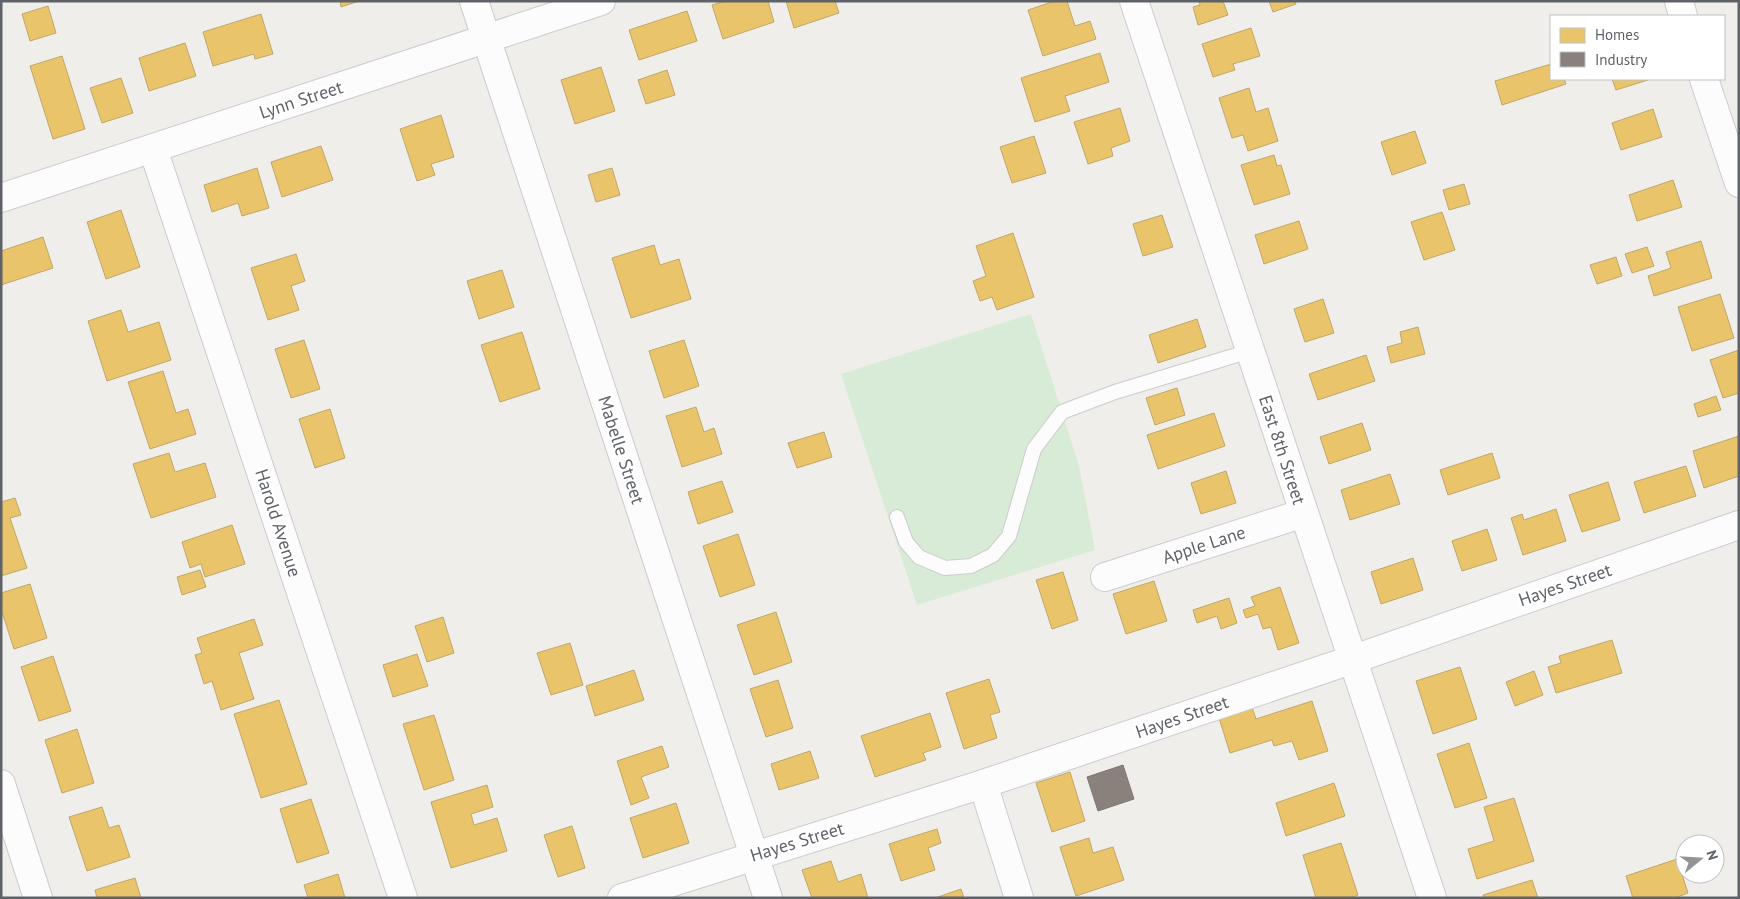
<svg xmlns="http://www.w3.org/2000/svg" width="1740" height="899" font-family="'PT Sans',sans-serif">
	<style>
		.green { fill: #d8ebd6 }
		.homes { fill: #e9c46a; stroke: #c0a769 }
		.industry { fill: #8a817c; stroke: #7d7876 }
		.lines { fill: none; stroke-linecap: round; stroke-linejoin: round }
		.service-casing { stroke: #cbcccc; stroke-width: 16 }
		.minor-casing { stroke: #cbcccc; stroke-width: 30 }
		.service { stroke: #fdfcfc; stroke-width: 14 }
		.minor { stroke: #fdfcfc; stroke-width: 28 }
		.labels { text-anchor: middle; stroke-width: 5; stroke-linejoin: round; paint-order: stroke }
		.street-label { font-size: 18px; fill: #5f6368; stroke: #fff }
	</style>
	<rect width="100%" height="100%" fill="#efeeea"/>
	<polygon class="green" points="1031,314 1079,466 1095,550 917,605 841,374"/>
	<g class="homes">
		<polygon points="340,1 359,1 341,7"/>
		<polygon points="725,1 768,1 774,22 723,39 712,5"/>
		<polygon points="786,1 835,1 839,13 794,28"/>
		<polygon points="1055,1 1067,1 1075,26 1090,21 1096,39 1043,56 1028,10"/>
		<polygon points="1199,1 1223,1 1228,15 1198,25 1193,7 1200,5"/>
		<polygon points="1269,1 1295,1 1296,4 1273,12"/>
		<polygon points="48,6 56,33 30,41 22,14"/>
		<polygon points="687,11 697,41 639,60 629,30"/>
		<polygon points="261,14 273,54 255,59 254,54 213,66 203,32"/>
		<polygon points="1251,28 1260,56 1233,64 1235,70 1213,77 1202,44"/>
		<polygon points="185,43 196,76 149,91 139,58"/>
		<polygon points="1100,53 1109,82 1065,96 1070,111 1035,122 1021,78"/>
		<polygon points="62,56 85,129 53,139 30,66"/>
		<polygon points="1551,64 1551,79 1564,79 1566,84 1502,105 1495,81"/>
		<polygon points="601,67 615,111 575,124 561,80"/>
		<polygon points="667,70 675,95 646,104 638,80"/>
		<polygon points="121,78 133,113 102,123 90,88"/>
		<polygon points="1612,79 1648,79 1648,80 1616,90"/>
		<polygon points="1249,88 1256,112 1268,108 1278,141 1248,151 1243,135 1232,138 1219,98"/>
		<polygon points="1120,108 1130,141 1111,148 1113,156 1088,164 1074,122"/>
		<polygon points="1653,109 1662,137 1621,150 1612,123"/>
		<polygon points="441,115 454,157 431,164 435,175 417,181 400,129"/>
		<polygon points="1415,131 1426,163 1392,175 1381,142"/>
		<polygon points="1034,136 1046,173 1012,183 1000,147"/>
		<polygon points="321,146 333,180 282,197 271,162"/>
		<polygon points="1274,155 1277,166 1281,165 1290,194 1254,205 1241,165"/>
		<polygon points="257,168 269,208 242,216 238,203 212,212 204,185"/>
		<polygon points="612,168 620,195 596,202 588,175"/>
		<polygon points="1673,180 1682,207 1637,221 1629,195"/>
		<polygon points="1464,184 1470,204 1449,210 1443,190"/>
		<polygon points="121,210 140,267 106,279 87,222"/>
		<polygon points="1442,212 1455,250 1424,260 1411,222"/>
		<polygon points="1162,215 1173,247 1143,256 1133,224"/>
		<polygon points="1299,221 1308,249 1264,264 1255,235"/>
		<polygon points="1013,233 1034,297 997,310 992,297 980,301 973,281 986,276 976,246"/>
		<polygon points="43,237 53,268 1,285 1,251"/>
		<polygon points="1701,241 1712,278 1654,296 1648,276 1671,268 1666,252"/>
		<polygon points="654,245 660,265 679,259 691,299 631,318 612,258"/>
		<polygon points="1647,247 1654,266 1632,273 1625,254"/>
		<polygon points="296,254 305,281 291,286 299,310 268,320 251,268"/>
		<polygon points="1616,257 1622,276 1597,284 1590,265"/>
		<polygon points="502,270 514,307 479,319 467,281"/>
		<polygon points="1720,294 1734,338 1692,351 1678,307"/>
		<polygon points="1323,299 1334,333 1305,342 1294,309"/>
		<polygon points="121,310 128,332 159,322 171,360 107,381 88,321"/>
		<polygon points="1197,319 1206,347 1158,363 1149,335"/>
		<polygon points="1418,327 1425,354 1391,363 1387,347 1402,343 1400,332"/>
		<polygon points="522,332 540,389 500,402 481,345"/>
		<polygon points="304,340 320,389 291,398 275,349"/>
		<polygon points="684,340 699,386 664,398 649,351"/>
		<polygon points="1739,350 1739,393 1723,398 1710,360"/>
		<polygon points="1366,355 1375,381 1318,400 1309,374"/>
		<polygon points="163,371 176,413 188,409 196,434 150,449 128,382"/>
		<polygon points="1177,388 1185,415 1155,425 1146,398"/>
		<polygon points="1716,396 1721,410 1698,417 1694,404"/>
		<polygon points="696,407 704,432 714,428 722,454 682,467 666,416"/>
		<polygon points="330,409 345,458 315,468 299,419"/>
		<polygon points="1214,413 1225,446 1158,469 1147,435"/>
		<polygon points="1362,423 1371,450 1329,464 1320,437"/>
		<polygon points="824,432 832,457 797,468 788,443"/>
		<polygon points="1739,436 1739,476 1704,488 1693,451"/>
		<polygon points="169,453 175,472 205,463 216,497 151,518 133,464"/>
		<polygon points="1492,453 1500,478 1448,495 1440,470"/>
		<polygon points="1686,466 1696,496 1644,513 1634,482"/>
		<polygon points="1226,471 1236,503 1201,514 1191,483"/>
		<polygon points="1390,474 1400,504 1350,520 1341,490"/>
		<polygon points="722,481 733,512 698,524 688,492"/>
		<polygon points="1608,482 1620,520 1582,532 1569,495"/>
		<polygon points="15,498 21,515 10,518 27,568 1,576 1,502"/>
		<polygon points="1556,509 1566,541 1523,555 1511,518 1522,514 1524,520"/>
		<polygon points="232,525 245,564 205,577 201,564 190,568 182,542"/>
		<polygon points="1487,529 1497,560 1462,571 1452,541"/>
		<polygon points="738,534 755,585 720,597 703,546"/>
		<polygon points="1413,558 1423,590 1381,604 1371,572"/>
		<polygon points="200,570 206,587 182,595 177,577"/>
		<polygon points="1063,572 1078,620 1052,629 1036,580"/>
		<polygon points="1154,581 1167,621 1126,634 1113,594"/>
		<polygon points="30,584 47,638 14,649 1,609 1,593"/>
		<polygon points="1280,587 1299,643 1278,650 1271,627 1263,629 1258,614 1246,618 1243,610 1255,606 1251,597"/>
		<polygon points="1229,598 1237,623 1221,629 1217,616 1197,623 1193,610"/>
		<polygon points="776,612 792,662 754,675 737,625"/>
		<polygon points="443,617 454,653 427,662 415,626"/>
		<polygon points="254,619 263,645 239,653 254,699 221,710 212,681 204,684 195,655 202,653 197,638"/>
		<polygon points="1612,640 1622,673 1556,693 1548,667 1561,663 1559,656"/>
		<polygon points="570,643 583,685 551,695 537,653"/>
		<polygon points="417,654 428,686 393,697 383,665"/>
		<polygon points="53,656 71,711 39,721 21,667"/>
		<polygon points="1460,667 1477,719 1433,734 1416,681"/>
		<polygon points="634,670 644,700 595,716 586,686"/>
		<polygon points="1534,671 1543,695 1515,706 1506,682"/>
		<polygon points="989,679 1000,712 990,715 997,738 964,749 946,693"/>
		<polygon points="778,680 793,728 766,737 750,689"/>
		<polygon points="279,700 307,784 261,798 234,714"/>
		<polygon points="1312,701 1328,751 1299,760 1292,741 1274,746 1272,740 1230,753 1219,718 1252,707 1256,719"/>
		<polygon points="930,713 941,747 923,753 926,760 875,777 861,736"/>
		<polygon points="434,715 454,780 424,790 403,724"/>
		<polygon points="77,729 94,783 62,793 45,740"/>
		<polygon points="1469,743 1487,798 1455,808 1437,754"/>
		<polygon points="662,746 669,767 641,777 649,798 631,805 617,761"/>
		<polygon points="810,751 819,778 779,790 771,764"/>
		<polygon points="1070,772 1085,821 1052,832 1036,783"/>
		<polygon points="1334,783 1345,816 1286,836 1276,803"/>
		<polygon points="487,785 493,807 471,814 474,825 497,818 507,851 451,868 431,802"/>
		<polygon points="1514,798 1534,861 1477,879 1468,849 1494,841 1484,807"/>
		<polygon points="311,799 329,853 297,863 280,809"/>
		<polygon points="676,803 689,843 643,858 630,818"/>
		<polygon points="102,807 109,828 119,825 130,857 87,871 69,817"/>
		<polygon points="572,826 585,868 558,877 544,835"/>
		<polygon points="937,829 941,843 928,848 935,870 901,881 889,844"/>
		<polygon points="1089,838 1093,853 1113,847 1124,880 1076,896 1060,847"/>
		<polygon points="1341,843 1358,895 1350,898 1316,898 1303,855"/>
		<polygon points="1677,859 1688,893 1675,898 1633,898 1626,876"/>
		<polygon points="831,861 838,882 861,874 868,898 812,898 802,870"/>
		<polygon points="338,874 345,898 308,898 304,885"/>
		<polygon points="135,878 141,898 97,898 95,890"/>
		<polygon points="1532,880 1538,898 1484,898 1483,895"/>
		<polygon points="961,889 964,898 935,898"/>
	</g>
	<polygon class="industry" points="1123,765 1134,799 1098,811 1087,777"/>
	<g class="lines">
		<defs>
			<polyline id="service" points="897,517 906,542 919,557 945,568 971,566 993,555 1009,536 1034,449 1062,412 1115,392 1250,351"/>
			<g id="minor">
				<polyline points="474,1 768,898"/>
				<path d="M1134,1C1233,300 1334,598 1432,898"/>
				<polyline points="1679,1 1683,16"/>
				<polyline points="1704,79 1739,183"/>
				<polyline points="153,149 403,898"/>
				<polyline points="1,198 601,1"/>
				<polyline points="1105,577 1304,513"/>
				<polyline points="1,784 38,898"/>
				<polyline points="983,784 1019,898"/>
				<polyline points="622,898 983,784 1354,659 1739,525"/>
			</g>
		</defs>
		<use href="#service" class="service-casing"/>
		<use href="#minor" class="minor-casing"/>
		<use href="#service" class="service"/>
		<use href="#minor" class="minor"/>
	</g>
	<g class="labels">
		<g class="street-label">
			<text transform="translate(301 100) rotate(-18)" y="6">Lynn Street</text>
			<text transform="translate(621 450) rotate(72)" y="6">Mabelle Street</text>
			<text transform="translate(1282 450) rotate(72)" y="6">East 8th Street</text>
			<text transform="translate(278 523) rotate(72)" y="6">Harold Avenue</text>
			<text transform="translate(1204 545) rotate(-18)" y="6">Apple Lane</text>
			<text transform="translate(1565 585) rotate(-19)" y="6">Hayes Street</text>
			<text transform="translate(1182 717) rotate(-19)" y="6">Hayes Street</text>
			<text transform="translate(797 842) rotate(-17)" y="6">Hayes Street</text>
		</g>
	</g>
	<rect width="1740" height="899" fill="none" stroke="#5f6368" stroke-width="5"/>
	<rect x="1550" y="15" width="175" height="65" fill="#ffffff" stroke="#bfc1c3"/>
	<rect x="1560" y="28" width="25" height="15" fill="#e9c46a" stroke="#bfc1c3"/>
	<text x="1595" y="40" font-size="15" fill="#5f6368">Homes</text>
	<rect x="1560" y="52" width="25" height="15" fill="#8a817c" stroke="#bfc1c3"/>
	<text x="1595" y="65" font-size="15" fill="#5f6368">Industry</text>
	<g transform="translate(1700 859) rotate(72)"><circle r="24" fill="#ffffff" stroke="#bfc1c3"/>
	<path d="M0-4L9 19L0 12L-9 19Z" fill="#919496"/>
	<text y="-8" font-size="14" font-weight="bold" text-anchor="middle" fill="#5f6368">N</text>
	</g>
</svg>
